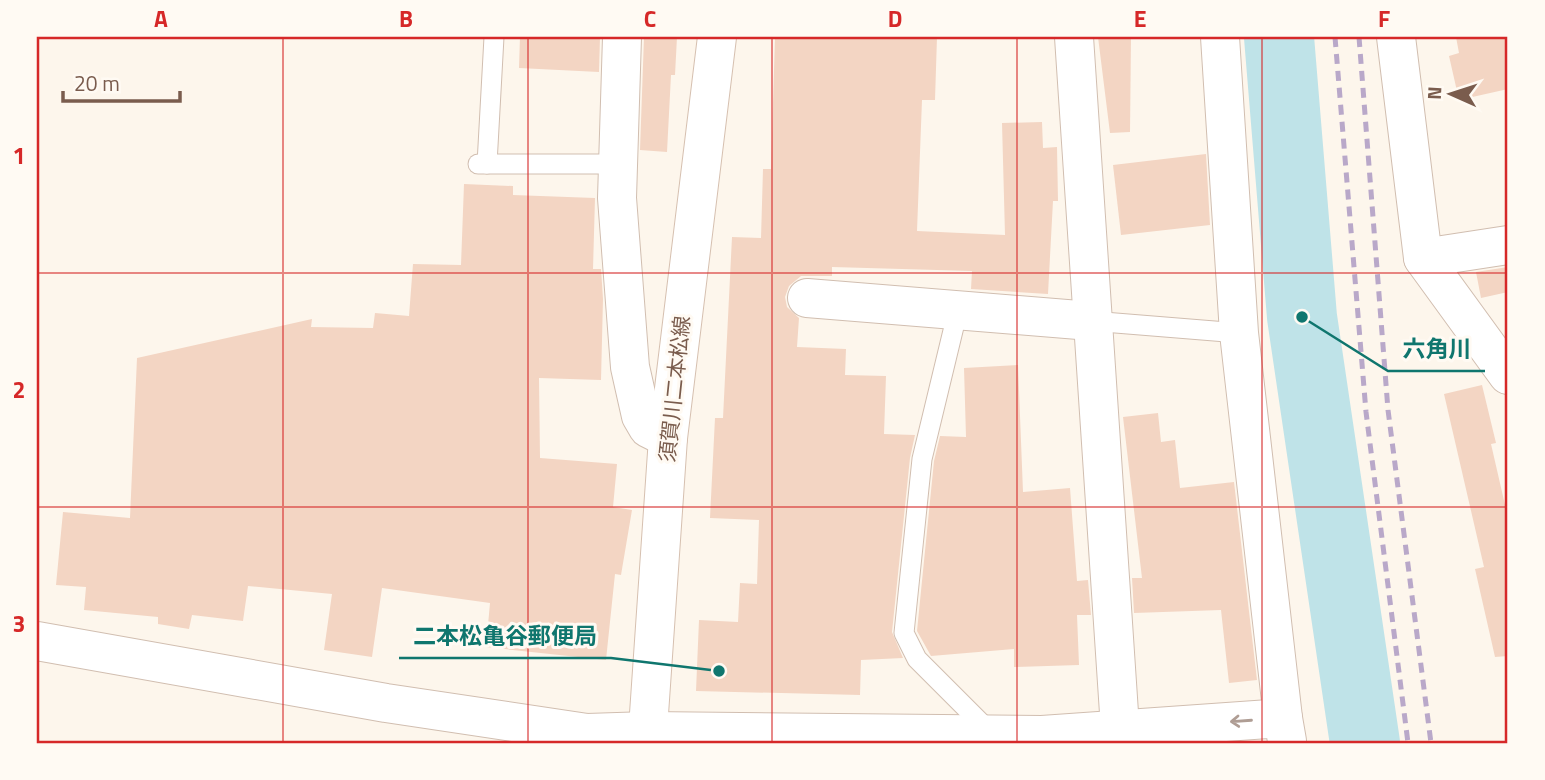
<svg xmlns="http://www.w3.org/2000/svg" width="1545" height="780" font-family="'Titillium Web','Noto Sans JP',sans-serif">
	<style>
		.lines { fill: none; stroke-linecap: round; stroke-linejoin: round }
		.river { stroke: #bfe3e8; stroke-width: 70 }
		.building { fill: #f3d5c3 }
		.service-casing { stroke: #d1beb0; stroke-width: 21 }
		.minor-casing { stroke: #d1beb0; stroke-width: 40 }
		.tertiary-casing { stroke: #d1beb0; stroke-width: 40 }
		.secondary-casing { stroke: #d6c0b0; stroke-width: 40 }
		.service { stroke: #fff; stroke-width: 19 }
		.minor { stroke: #fff; stroke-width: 38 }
		.tertiary { stroke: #fff; stroke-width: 38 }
		.secondary { stroke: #fff; stroke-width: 38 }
		.rail { stroke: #b9a8c9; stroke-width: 5; stroke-dasharray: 10 7; stroke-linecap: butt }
		.oneway { stroke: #af9d94 }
		.grid { fill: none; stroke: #d62828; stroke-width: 2; stroke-opacity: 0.55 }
		.labels { text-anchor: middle; stroke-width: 6; stroke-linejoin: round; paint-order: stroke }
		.street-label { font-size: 21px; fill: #7a5c4d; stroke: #fffaf3 }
		.leader { fill: none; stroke: #0f766e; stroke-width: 2.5 }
		.callout-dot { fill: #0f766e; stroke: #fffaf3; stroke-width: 2.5 }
		.callout-label { font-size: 23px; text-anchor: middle; font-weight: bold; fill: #0f766e; stroke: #fffaf3; stroke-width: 6; stroke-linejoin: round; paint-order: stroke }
		.neatline { fill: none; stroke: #d62828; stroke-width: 2.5 }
		.grid-label { font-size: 23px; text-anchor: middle; font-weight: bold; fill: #d62828 }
	</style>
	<rect width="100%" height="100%" fill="#fdf6ec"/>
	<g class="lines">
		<polyline class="river" points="1279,37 1302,317 1365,743"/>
	</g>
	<g class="building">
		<polygon points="520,37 600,37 599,72 519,68"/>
		<polygon points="644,37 677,37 675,75 671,75 667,152 640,150"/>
		<polygon points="775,37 937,37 935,100 922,100 917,231 1005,235 1002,123 1042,122 1043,148 1057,147 1058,201 1053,201 1048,294 971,289 972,271 832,267 832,276 801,276 789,286 785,297 787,307 799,318 797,347 846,349 845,375 886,376 884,434 915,435 910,458 892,632 903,658 861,660 860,695 696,691 699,620 738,622 740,583 757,584 759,520 710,518 715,418 723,418 732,237 761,238 763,169 771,169"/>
		<polygon points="1098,37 1131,37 1130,132 1110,133"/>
		<polygon points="1456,37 1508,37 1508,89 1459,100 1449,56 1459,53"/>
		<polygon points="1206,154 1210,225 1121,235 1113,165"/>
		<polygon points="464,184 513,186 513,195 595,198 593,269 601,269 603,299 601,380 539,378 540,458 617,464 613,507 632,510 621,575 615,574 606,660 486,647 490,603 382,588 372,657 324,650 332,594 248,586 243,621 192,615 189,629 158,624 158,617 84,610 86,587 56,585 63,512 130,518 137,358 312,319 311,327 373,328 375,313 409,316 413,264 461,265"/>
		<polygon points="1508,267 1508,292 1481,298 1476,272"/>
		<polygon points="1018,365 1023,492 1070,488 1077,581 1088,580 1091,615 1077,615 1079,665 1014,667 1014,649 931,656 917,631 934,461 940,436 966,437 964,368"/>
		<polygon points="1482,385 1496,443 1491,444 1508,518 1508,656 1495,657 1475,569 1484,567 1444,394"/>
		<polygon points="1158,413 1161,442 1175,440 1180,488 1234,482 1257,680 1229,683 1221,610 1134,613 1132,578 1142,578 1123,417"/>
	</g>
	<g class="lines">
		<defs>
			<g id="service">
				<polyline points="478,164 617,164"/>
				<polyline points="487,164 494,37"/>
				<polyline points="958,310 922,459 904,633 917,659 991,733"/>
				<polyline points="1091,321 1239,333"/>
			</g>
			<g id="minor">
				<polyline points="622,37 617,198 630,367 641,416 648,428 668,438"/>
				<polyline points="1074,37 1121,743"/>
				<polyline points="1220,37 1239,333 1283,718"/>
				<polyline points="1396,37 1423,258 1508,375"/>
				<polyline points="1423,258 1508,245"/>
				<polyline points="807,298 1091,321"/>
				<polyline points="648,731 1042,735 1283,718 1287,741"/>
			</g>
			<polyline id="tertiary" points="37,641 386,703 587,733 648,731"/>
			<polyline id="secondary" points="647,743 668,438 717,37"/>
		</defs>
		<use href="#service" class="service-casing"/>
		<use href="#minor" class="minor-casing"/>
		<use href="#tertiary" class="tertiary-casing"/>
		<use href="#secondary" class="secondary-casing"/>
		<use href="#service" class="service"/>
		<use href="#minor" class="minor"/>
		<use href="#tertiary" class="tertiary"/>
		<use href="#secondary" class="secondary"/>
		<g class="rail">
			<polyline points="1335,37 1366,412 1408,743"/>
			<polyline points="1359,37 1388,410 1431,743"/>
		</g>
	</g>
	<defs><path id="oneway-shaft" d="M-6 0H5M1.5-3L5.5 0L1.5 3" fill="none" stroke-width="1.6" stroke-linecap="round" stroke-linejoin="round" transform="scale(1.75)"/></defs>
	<use class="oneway" href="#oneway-shaft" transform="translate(1241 721) rotate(176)"/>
	<path class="grid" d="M283,37V743M528,37V743M772,37V743M1017,37V743M1262,37V743M37,273H1508M37,507H1508"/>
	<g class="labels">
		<g class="street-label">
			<text transform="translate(675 389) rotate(-84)" y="7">須賀川二本松線</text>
		</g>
	</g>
	<path class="leader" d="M1302 317L1388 371H1485M719 671L611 658H399"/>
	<g class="callout-dot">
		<circle cx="1302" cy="317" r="7"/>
		<circle cx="719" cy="671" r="7"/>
	</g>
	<g class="callout-label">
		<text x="1437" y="357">六角川</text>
		<text x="505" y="644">二本松亀谷郵便局</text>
	</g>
	<rect width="1545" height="780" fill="none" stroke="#fffaf3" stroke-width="77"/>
	<g transform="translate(1451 94) rotate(273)" stroke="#fffaf3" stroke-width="5" paint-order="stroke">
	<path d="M0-5L12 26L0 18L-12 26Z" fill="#7a5c4d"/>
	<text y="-10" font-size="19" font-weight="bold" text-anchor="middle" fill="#7a5c4d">N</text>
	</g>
	<path d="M63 91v10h117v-10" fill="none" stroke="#7a5c4d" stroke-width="3.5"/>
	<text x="74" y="91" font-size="21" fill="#7a5c4d" stroke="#fffaf3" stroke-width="5" paint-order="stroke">20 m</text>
	<rect x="38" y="38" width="1468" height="704" class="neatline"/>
	<g class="grid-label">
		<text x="161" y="27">A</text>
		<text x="406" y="27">B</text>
		<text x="650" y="27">C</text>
		<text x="895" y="27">D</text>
		<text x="1140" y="27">E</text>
		<text x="1384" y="27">F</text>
		<text x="19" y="164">1</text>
		<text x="19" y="398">2</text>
		<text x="19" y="632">3</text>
	</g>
</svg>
